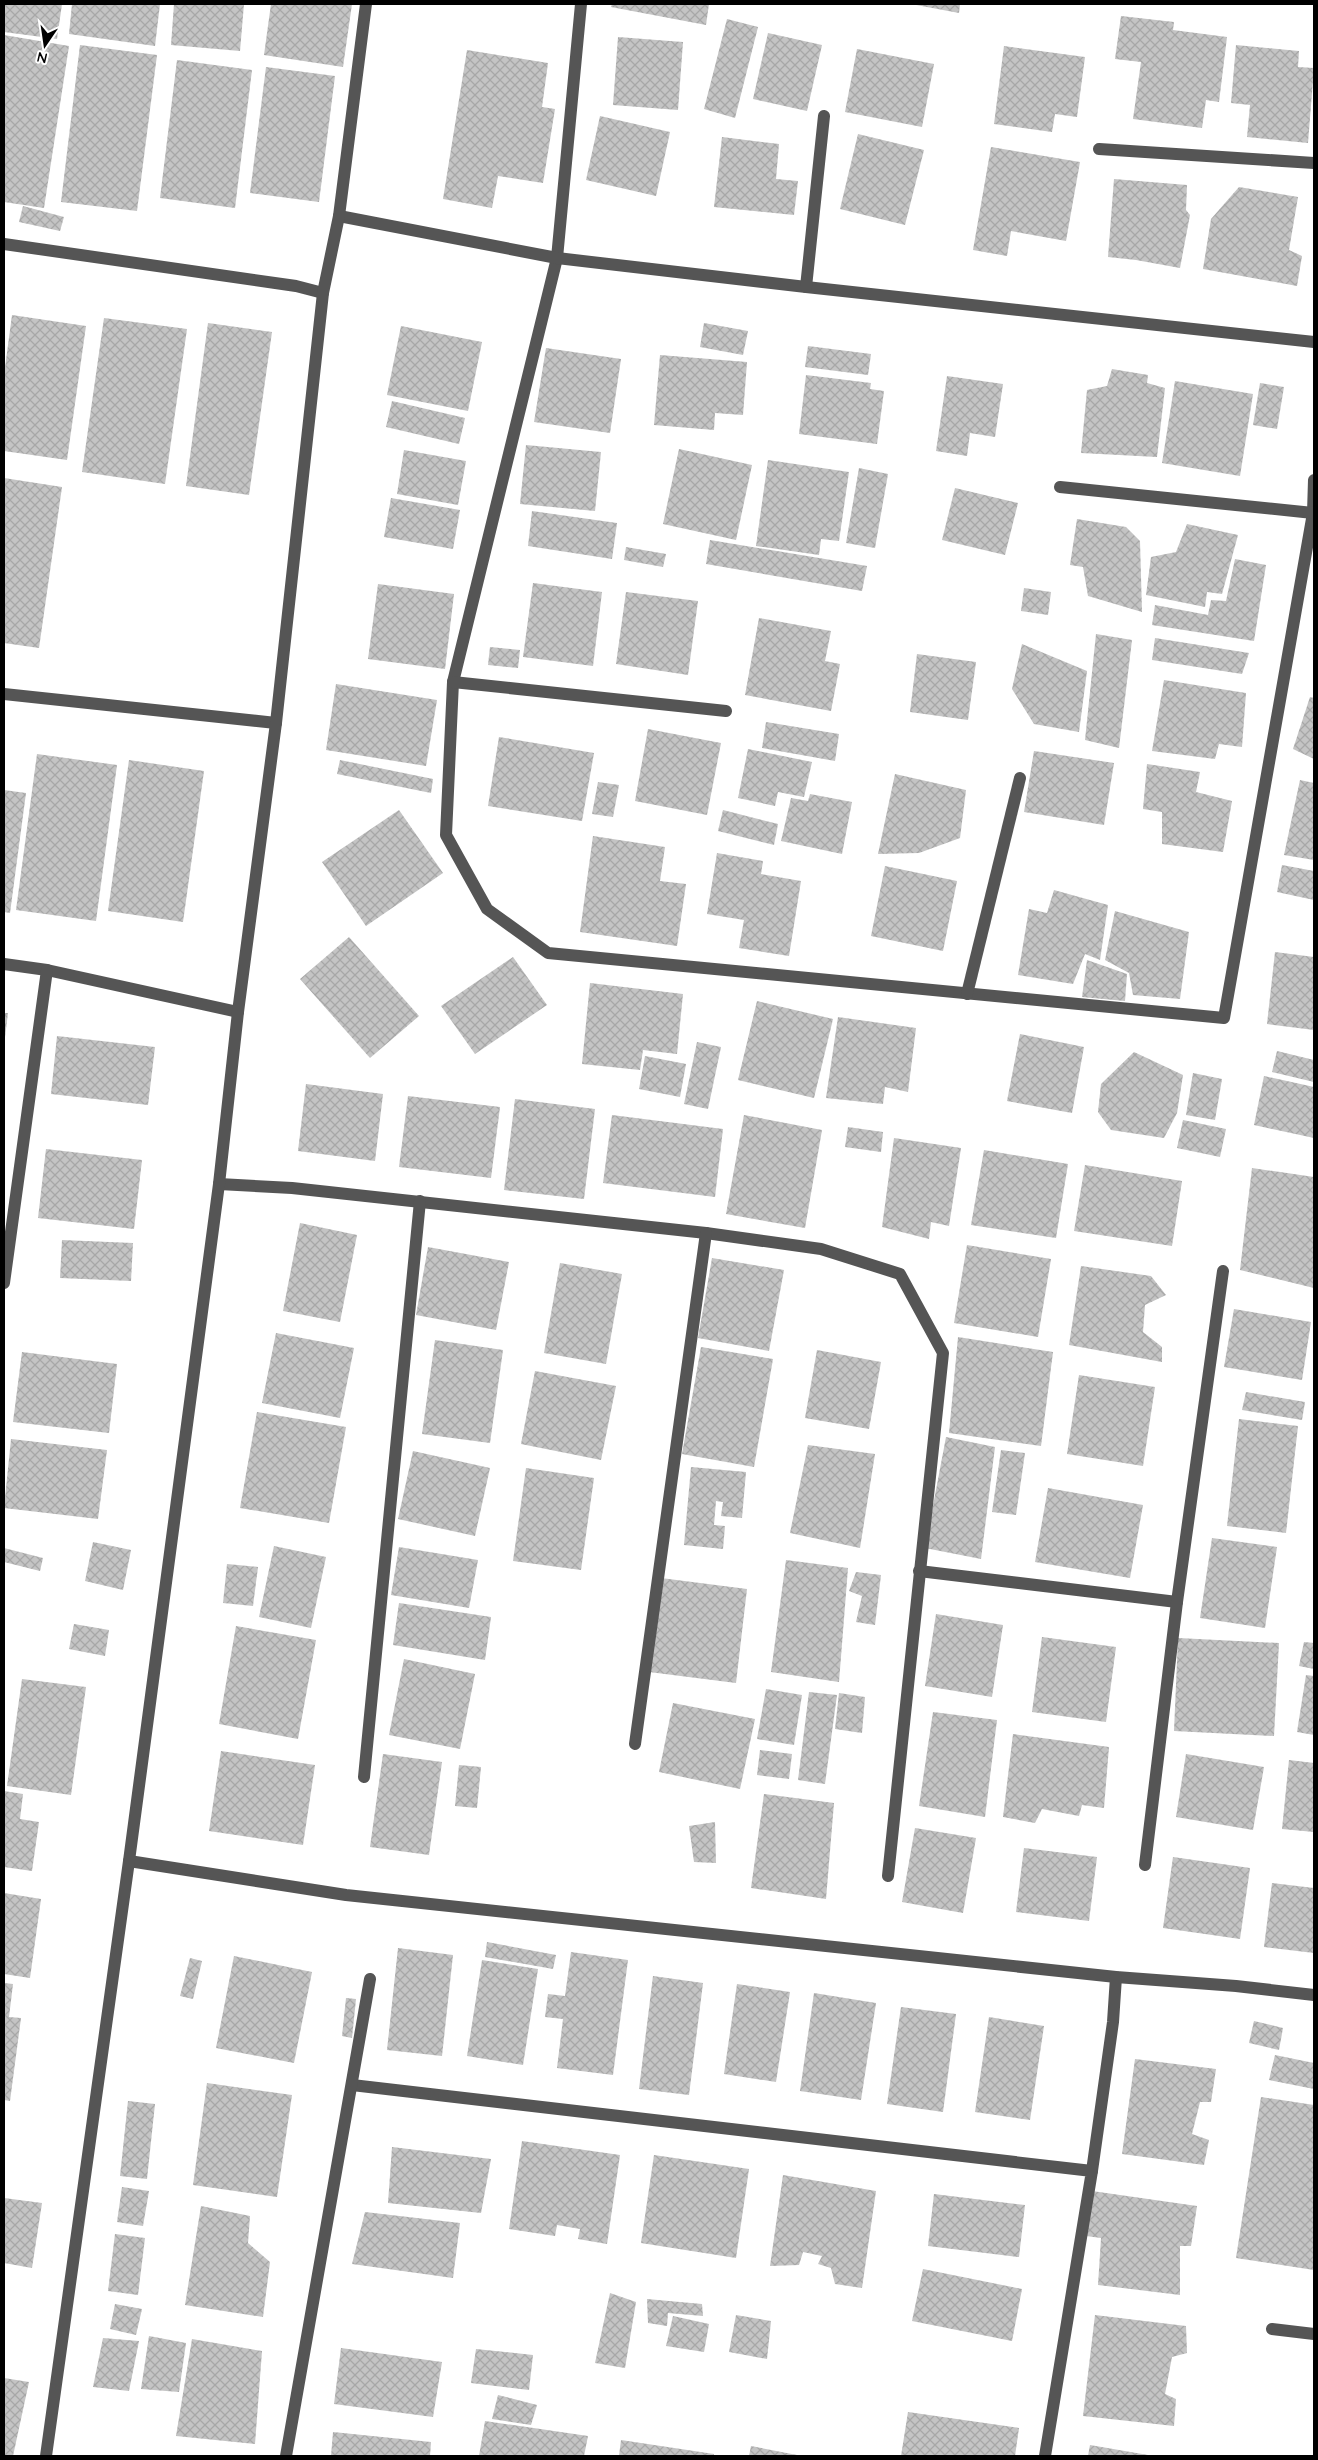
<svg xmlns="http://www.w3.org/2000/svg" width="1318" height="2460" font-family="Quicksand,sans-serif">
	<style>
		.building { fill: url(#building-cross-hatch) }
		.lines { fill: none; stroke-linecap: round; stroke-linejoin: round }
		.minor { stroke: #555; stroke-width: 12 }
	</style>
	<defs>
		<pattern id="building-cross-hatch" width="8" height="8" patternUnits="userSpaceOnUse" patternTransform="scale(1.25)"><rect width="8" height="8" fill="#c4c4c4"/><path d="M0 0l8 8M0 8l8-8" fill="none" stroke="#a7a7a7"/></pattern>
	</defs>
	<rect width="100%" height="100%" fill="#fff"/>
	<g class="building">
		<polygon points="4,4 62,4 57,39 4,32"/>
		<polygon points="72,4 160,4 155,46 69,34"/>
		<polygon points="174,4 244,4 240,51 171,45"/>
		<polygon points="271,4 352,4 343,67 264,55"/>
		<polygon points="612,4 709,4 706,25 611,7"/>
		<polygon points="911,4 960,4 959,13"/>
		<polygon points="1121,16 1174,22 1173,30 1227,37 1219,102 1206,100 1202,128 1133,119 1141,62 1115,59"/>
		<polygon points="727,19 758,27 735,118 704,109"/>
		<polygon points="768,33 822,45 807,111 753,99"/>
		<polygon points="4,35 69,46 44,208 4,202"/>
		<polygon points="618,37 683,42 678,110 613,105"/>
		<polygon points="80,45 157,55 137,211 61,202"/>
		<polygon points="1236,45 1299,51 1298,67 1314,68 1308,143 1247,137 1250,105 1231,103"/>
		<polygon points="1004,46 1085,57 1077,117 1055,114 1052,132 994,124"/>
		<polygon points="857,49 934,64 922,127 845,112"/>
		<polygon points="467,50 548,63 542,107 555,109 543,183 498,176 492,208 443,199"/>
		<polygon points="177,60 252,70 235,208 160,198"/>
		<polygon points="266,67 335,76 319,202 250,193"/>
		<polygon points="600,116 670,132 656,196 586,180"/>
		<polygon points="858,134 924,150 905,225 840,209"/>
		<polygon points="722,137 779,144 776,179 798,181 794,215 714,207"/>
		<polygon points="991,147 1080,162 1066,241 1011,231 1007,256 973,250"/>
		<polygon points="1114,179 1187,185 1186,210 1190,215 1180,268 1136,260 1108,257"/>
		<polygon points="1239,187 1298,197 1289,250 1302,256 1297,286 1203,269 1211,219"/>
		<polygon points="23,206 64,217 60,231 19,222"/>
		<polygon points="12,315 86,326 67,460 4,451 4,375"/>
		<polygon points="104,318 187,329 165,484 82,472"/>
		<polygon points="208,323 272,332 249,495 186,486"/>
		<polygon points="704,323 748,331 743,355 700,347"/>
		<polygon points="401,326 482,342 468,411 387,395"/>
		<polygon points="808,346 871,354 868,375 805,367"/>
		<polygon points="546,348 621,359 610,433 534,422"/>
		<polygon points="660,355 747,362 743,415 715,413 714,430 654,425"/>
		<polygon points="1112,369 1148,375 1147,383 1165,388 1157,457 1081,453 1087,390 1107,386"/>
		<polygon points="806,375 871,383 870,389 884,391 877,444 799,434"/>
		<polygon points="947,376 1003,384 995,437 970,433 967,456 936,451"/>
		<polygon points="1175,381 1253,394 1240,476 1162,463"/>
		<polygon points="1260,383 1284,387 1277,429 1253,425"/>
		<polygon points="392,401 465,418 459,444 386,427"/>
		<polygon points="526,445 601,452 595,511 520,504"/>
		<polygon points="679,449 752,465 736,540 663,524"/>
		<polygon points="404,450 466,461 458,505 397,494"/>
		<polygon points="768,460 849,472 839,541 821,539 819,555 756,546"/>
		<polygon points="859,468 888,474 875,548 846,543"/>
		<polygon points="4,478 62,487 39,648 4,643"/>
		<polygon points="955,488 1018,503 1005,555 942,540"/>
		<polygon points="391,498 460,510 453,549 384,537"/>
		<polygon points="532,511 617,523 612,559 528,546"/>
		<polygon points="1077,519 1126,527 1140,541 1142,612 1088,596 1083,567 1070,565"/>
		<polygon points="1187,524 1238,535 1222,594 1207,592 1205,607 1146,595 1151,557 1176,552"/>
		<polygon points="710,540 867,566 862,591 706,564"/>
		<polygon points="626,547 666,554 663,567 624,560"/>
		<polygon points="1235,559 1266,565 1254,641 1152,625 1155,605 1208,615 1211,600 1226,601"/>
		<polygon points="533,583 602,592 593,666 523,657"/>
		<polygon points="378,584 454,594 445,669 368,659"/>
		<polygon points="1024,588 1051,592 1048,615 1021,611"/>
		<polygon points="626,592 698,601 688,675 616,664"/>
		<polygon points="759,618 831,631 825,661 840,664 831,711 745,695"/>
		<polygon points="1096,634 1132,640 1119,748 1085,740"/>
		<polygon points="1155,638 1249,653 1242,674 1152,660"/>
		<polygon points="1022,644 1087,671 1079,732 1034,724 1012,689"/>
		<polygon points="490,647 520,650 518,668 488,665"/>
		<polygon points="917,654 976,662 968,720 910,712"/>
		<polygon points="1164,680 1246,693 1242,747 1219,744 1215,759 1152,751"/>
		<polygon points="336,684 437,700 426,766 326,750"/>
		<polygon points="1310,697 1314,698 1314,759 1293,749"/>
		<polygon points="766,722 839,734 835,761 762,748"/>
		<polygon points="648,729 721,743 707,815 635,801"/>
		<polygon points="499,737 594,753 582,821 488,806"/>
		<polygon points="748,749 812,762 804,797 778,792 775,806 738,798"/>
		<polygon points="1034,751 1114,763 1104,825 1024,812"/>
		<polygon points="37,754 117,765 96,921 16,910"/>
		<polygon points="129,760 204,771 183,922 108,911"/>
		<polygon points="340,760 433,779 431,793 337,774"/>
		<polygon points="1147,764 1200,772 1196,792 1232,801 1223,852 1162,844 1162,812 1143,809"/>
		<polygon points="895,774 966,790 960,838 919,853 878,854"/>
		<polygon points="1300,780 1314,783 1314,860 1284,855"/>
		<polygon points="598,782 619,785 613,817 592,814"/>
		<polygon points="4,790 26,793 10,913 4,912"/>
		<polygon points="810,794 852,802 842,854 781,841 791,798 808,801"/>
		<polygon points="399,810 443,873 366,926 322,862"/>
		<polygon points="723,810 778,824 774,845 718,831"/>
		<polygon points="593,836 665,847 660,881 686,884 677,946 580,932"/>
		<polygon points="717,853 763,861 761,874 801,881 789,956 739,948 744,920 707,914"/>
		<polygon points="1282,865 1314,871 1314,900 1277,892"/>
		<polygon points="885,866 957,881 943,951 871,936"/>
		<polygon points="1054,890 1108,905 1100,960 1085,954 1073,984 1018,975 1029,909 1047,913"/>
		<polygon points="1115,911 1189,932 1180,999 1133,995 1129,973 1105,960"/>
		<polygon points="349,937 419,1016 370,1058 300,979"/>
		<polygon points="1275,952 1314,957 1314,1030 1267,1024"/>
		<polygon points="513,957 547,1005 475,1054 441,1006"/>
		<polygon points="1087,960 1127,974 1125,1001 1082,997"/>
		<polygon points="590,983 683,994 677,1054 643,1050 640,1070 582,1064"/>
		<polygon points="757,1001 833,1019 814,1098 738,1080"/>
		<polygon points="4,1013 8,1013 5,1037 4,1037"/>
		<polygon points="838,1017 916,1028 908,1092 885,1087 883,1104 826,1098"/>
		<polygon points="1020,1034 1084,1047 1072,1113 1007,1101"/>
		<polygon points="57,1036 155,1047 148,1105 51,1094"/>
		<polygon points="697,1042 721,1047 708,1109 684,1104"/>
		<polygon points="1277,1051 1314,1060 1314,1082 1272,1072"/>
		<polygon points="1134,1052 1183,1075 1177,1113 1164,1138 1111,1130 1098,1112 1101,1084"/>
		<polygon points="645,1056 686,1064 680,1097 639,1089"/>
		<polygon points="1193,1073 1222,1079 1215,1120 1186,1115"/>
		<polygon points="1264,1076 1314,1087 1314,1138 1254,1125"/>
		<polygon points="306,1084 383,1094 375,1161 298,1151"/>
		<polygon points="408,1096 500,1107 491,1178 399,1167"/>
		<polygon points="515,1099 595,1109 584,1199 504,1190"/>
		<polygon points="612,1115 723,1129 715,1197 603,1183"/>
		<polygon points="744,1115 822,1130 805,1228 726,1214"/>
		<polygon points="1183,1120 1226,1129 1220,1157 1177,1148"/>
		<polygon points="848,1127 883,1132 881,1152 845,1147"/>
		<polygon points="894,1138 961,1148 949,1226 931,1222 929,1239 882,1227"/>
		<polygon points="46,1149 142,1160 134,1229 38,1218"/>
		<polygon points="984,1150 1068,1164 1056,1238 971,1225"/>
		<polygon points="1085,1165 1182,1181 1172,1246 1074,1231"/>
		<polygon points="1252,1168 1314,1177 1314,1288 1240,1270"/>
		<polygon points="300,1223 357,1235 340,1322 283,1311"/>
		<polygon points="62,1240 133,1243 131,1281 60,1278"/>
		<polygon points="967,1245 1051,1259 1038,1337 954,1323"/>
		<polygon points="428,1247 509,1262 496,1330 416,1315"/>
		<polygon points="712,1258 784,1270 769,1351 698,1338"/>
		<polygon points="560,1263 622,1274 606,1364 544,1353"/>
		<polygon points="1081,1266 1151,1276 1166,1295 1145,1305 1143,1332 1162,1347 1162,1362 1069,1345"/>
		<polygon points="1234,1309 1311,1322 1302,1380 1224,1367"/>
		<polygon points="276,1333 354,1348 340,1418 262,1403"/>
		<polygon points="958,1337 1053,1352 1041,1446 949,1433"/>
		<polygon points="435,1340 503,1350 490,1443 422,1434"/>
		<polygon points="701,1347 773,1359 754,1467 682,1454"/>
		<polygon points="817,1350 881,1362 869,1429 805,1418"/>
		<polygon points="22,1352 117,1364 109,1433 13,1422"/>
		<polygon points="535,1371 616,1386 601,1460 521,1444"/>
		<polygon points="1079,1375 1155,1387 1143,1466 1067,1454"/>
		<polygon points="1246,1392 1305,1402 1302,1420 1242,1410"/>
		<polygon points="257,1412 346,1427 329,1523 240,1508"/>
		<polygon points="1239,1419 1298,1426 1286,1533 1227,1526"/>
		<polygon points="946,1437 995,1447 981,1559 925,1548"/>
		<polygon points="11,1439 107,1450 98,1519 4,1508"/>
		<polygon points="808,1445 875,1454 860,1548 790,1533"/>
		<polygon points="1001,1450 1025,1453 1016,1515 992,1512"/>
		<polygon points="413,1451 490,1468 475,1536 398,1519"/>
		<polygon points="691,1467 746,1472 742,1518 721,1516 723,1502 716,1501 714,1525 725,1526 723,1549 684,1545"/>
		<polygon points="526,1468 594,1478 581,1570 513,1561"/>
		<polygon points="1048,1488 1143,1505 1130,1578 1035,1562"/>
		<polygon points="1212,1538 1277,1547 1265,1628 1200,1618"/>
		<polygon points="93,1542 131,1550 123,1590 85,1581"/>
		<polygon points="274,1546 326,1557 311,1628 259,1617"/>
		<polygon points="399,1547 478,1560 469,1608 391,1595"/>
		<polygon points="4,1548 43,1558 40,1571 4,1562"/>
		<polygon points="786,1560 848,1568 839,1682 771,1672"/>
		<polygon points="227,1564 258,1567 253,1606 223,1603"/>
		<polygon points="856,1572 881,1575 875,1625 856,1622 862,1596 849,1591"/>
		<polygon points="661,1578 747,1589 736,1683 649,1672"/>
		<polygon points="399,1603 491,1617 485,1660 393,1645"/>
		<polygon points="936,1614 1003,1625 992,1697 925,1686"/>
		<polygon points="74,1624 109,1630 105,1656 69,1649"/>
		<polygon points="236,1626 316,1640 298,1739 219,1724"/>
		<polygon points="1042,1637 1116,1647 1106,1722 1032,1712"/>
		<polygon points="1178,1638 1279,1643 1274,1736 1174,1731"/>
		<polygon points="1304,1642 1314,1643 1314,1669 1299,1666"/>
		<polygon points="404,1659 475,1674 460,1749 389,1735"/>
		<polygon points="1306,1675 1314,1676 1314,1735 1297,1732"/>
		<polygon points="22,1679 86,1687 71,1795 7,1786"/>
		<polygon points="766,1689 802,1695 794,1745 757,1739"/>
		<polygon points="809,1692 837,1695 825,1784 798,1780"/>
		<polygon points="839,1693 865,1697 862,1733 835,1729"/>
		<polygon points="673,1703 755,1719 740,1789 659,1772"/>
		<polygon points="933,1712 997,1720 985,1817 919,1806"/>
		<polygon points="1013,1734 1109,1747 1104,1808 1082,1805 1079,1816 1042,1809 1035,1823 1003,1817"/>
		<polygon points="760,1750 792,1754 789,1779 757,1775"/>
		<polygon points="221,1751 315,1765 303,1845 209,1831"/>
		<polygon points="383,1754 442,1762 429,1855 370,1847"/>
		<polygon points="1186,1754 1264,1767 1253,1830 1176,1817"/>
		<polygon points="1289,1760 1314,1763 1314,1832 1282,1829"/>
		<polygon points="459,1765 481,1767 477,1808 455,1806"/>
		<polygon points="4,1791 23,1794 20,1819 39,1822 32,1871 4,1867"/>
		<polygon points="764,1794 834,1803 826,1899 751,1888"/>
		<polygon points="715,1822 716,1863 694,1862 689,1826"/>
		<polygon points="915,1828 976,1838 963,1913 902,1902"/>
		<polygon points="1024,1848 1097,1857 1089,1921 1016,1912"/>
		<polygon points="1173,1857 1250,1868 1240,1939 1163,1928"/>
		<polygon points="1272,1883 1314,1888 1314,1953 1264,1947"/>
		<polygon points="4,1893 41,1899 30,1978 4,1974"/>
		<polygon points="487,1942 556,1955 553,1969 485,1957"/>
		<polygon points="398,1948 453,1955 442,2056 387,2050"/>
		<polygon points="571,1952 628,1960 613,2075 557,2068 563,2019 545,2017 548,1994 565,1996"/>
		<polygon points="234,1956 312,1972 294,2063 216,2048"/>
		<polygon points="190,1958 202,1961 193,1999 180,1996"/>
		<polygon points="482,1960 538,1969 523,2065 467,2056"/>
		<polygon points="653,1976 703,1983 689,2095 639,2089"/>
		<polygon points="4,1983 13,1984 9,2017 21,2018 10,2101 4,2100"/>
		<polygon points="737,1984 790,1992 776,2082 724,2074"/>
		<polygon points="814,1993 876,2003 861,2100 800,2091"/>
		<polygon points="346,1998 356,1999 352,2038 342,2036"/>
		<polygon points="901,2007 956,2014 943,2112 887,2104"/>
		<polygon points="989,2017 1044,2026 1030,2120 975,2112"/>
		<polygon points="1254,2021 1283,2028 1279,2050 1249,2043"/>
		<polygon points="1275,2055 1314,2063 1314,2089 1269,2080"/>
		<polygon points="1135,2059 1216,2069 1211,2102 1200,2102 1192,2134 1209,2140 1204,2165 1122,2154"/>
		<polygon points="207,2083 292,2095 277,2197 193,2185"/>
		<polygon points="1261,2097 1314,2105 1314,2270 1236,2258"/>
		<polygon points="128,2101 155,2104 147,2179 120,2176"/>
		<polygon points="522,2141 620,2155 607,2244 578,2239 580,2229 557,2225 555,2236 509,2229"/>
		<polygon points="392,2147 491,2159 481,2213 388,2203"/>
		<polygon points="654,2155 749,2169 736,2258 641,2243"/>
		<polygon points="783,2175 876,2191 862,2288 835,2284 831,2268 818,2264 822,2256 803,2252 799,2265 770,2266"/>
		<polygon points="122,2187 149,2191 143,2226 117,2222"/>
		<polygon points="1092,2191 1197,2206 1191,2246 1180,2246 1180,2295 1098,2285 1101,2238 1086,2236"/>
		<polygon points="934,2194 1025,2205 1019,2257 928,2246"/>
		<polygon points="4,2198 42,2203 32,2268 4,2263"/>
		<polygon points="201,2206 250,2216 248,2243 270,2262 263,2317 185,2305"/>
		<polygon points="365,2212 460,2223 453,2278 352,2264"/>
		<polygon points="115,2234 145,2238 138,2295 108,2291"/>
		<polygon points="923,2269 1022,2289 1012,2341 912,2321"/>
		<polygon points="610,2293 636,2302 625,2368 595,2363"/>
		<polygon points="647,2299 702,2304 703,2316 668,2313 667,2326 648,2323"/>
		<polygon points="115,2304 142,2309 136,2335 110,2329"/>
		<polygon points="736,2315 771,2321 767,2359 729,2352"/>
		<polygon points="1095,2315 1186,2326 1187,2353 1172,2357 1165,2394 1176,2399 1174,2426 1083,2416"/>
		<polygon points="673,2316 709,2324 704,2352 666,2346"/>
		<polygon points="149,2336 186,2343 179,2392 141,2389"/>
		<polygon points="103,2338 139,2341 129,2391 93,2387"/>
		<polygon points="192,2339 262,2351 255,2444 176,2436"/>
		<polygon points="341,2348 442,2362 433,2417 334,2404"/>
		<polygon points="476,2349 533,2355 529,2390 471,2383"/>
		<polygon points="4,2378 29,2382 13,2456 4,2456"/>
		<polygon points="498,2395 537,2405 531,2425 492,2419"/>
		<polygon points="908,2412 1019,2428 1015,2456 901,2456"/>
		<polygon points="485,2421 588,2436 584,2456 479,2456"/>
		<polygon points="333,2432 431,2442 430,2456 331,2456"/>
		<polygon points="621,2440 714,2454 714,2456 619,2456"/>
		<polygon points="1090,2445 1148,2455 1148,2456 1088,2456"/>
		<polygon points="751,2446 797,2455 797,2456 749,2456"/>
	</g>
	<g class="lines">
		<g class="minor">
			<polyline points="581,4 557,258 453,682 446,835 487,909 548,953 1224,1018 1313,513 1314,480"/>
			<polyline points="1099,149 1314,163"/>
			<polyline points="339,216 557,258 806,287 1314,342"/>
			<polyline points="4,244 296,286 323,293"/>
			<polyline points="806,287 824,116"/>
			<polyline points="1060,487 1313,513"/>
			<polyline points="453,682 726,711"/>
			<polyline points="4,694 276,723"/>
			<polyline points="4,964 47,970 238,1012"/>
			<polyline points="967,994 1020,778"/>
			<polyline points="219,1184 292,1188 706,1233 821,1249 900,1274 943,1353 888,1876"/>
			<polyline points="4,1283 47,970"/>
			<polyline points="919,1571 1177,1602"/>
			<polyline points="635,1744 706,1233"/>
			<polyline points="364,1777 420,1201"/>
			<polyline points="129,1861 346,1895 1116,1977 1236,1986 1314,1995"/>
			<polyline points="1145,1865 1177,1602 1223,1271"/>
			<polyline points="352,2085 1092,2171 1045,2456"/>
			<polyline points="1092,2171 1113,2022 1116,1977"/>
			<polyline points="1272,2329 1314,2334"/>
			<polyline points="46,2456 129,1861 219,1184 238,1012 276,723 323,293 339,216 366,4"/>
			<polyline points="286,2456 370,1979"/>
		</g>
	</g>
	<rect width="1318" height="2460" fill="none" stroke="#000000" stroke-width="10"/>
	<g transform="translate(45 45) rotate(193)" stroke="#ffffff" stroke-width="4" paint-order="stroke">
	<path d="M0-4L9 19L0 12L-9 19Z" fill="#000000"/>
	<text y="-8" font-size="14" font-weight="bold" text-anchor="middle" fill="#000000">N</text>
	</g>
</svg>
